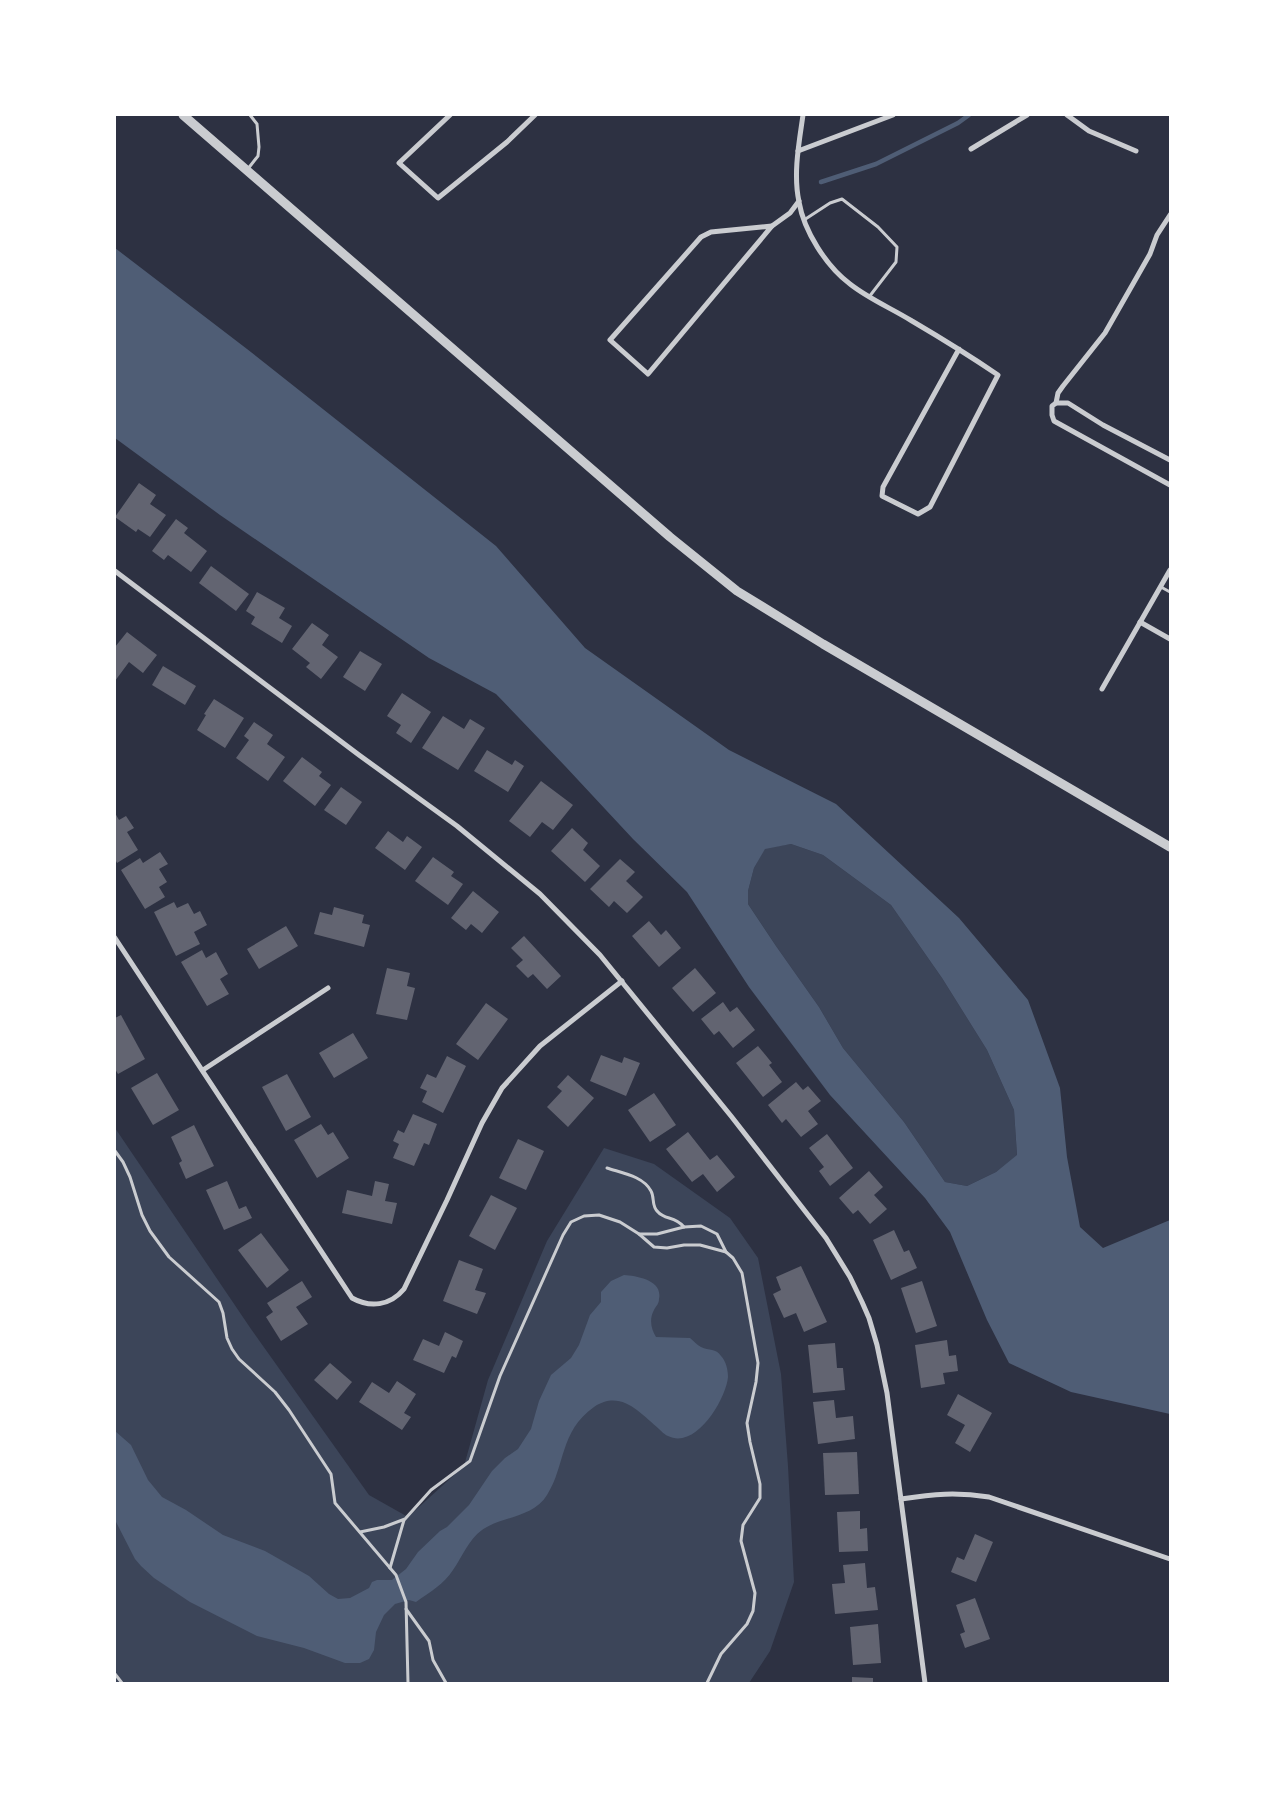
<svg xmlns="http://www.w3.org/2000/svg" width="1285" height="1798" font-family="Lato,sans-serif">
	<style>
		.green { fill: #3c4559 }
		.water { fill: #4f5d75; fill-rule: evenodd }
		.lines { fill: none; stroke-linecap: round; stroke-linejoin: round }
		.stream { stroke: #4f5d75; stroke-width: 4.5 }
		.building { fill: #626471 }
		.service { stroke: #caccd0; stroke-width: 3 }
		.minor { stroke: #caccd0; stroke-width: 5 }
		.tertiary { stroke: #caccd0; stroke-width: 9 }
	</style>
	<rect width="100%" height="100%" fill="#2d3142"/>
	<g class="green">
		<polygon points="791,844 823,855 891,905 942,978 987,1050 1014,1110 1017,1156 996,1172 967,1186 945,1182 904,1122 843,1048 819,1007 776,946 748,904 748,891 754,868 765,848"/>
		<polygon points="115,1128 251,1329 369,1495 408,1517 464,1466 488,1380 547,1241 604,1148 654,1164 730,1218 758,1258 781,1374 788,1466 794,1582 770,1651 749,1683 115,1683"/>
	</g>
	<g class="water">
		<path d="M115,248L247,349L496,546L585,648L729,750L836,804L959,918L1028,1000L1060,1088L1067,1157L1080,1227L1103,1248L1170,1220V1414L1071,1392L1009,1363L987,1320L950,1232L925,1198L830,1095L749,987L687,892L633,839L565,766L496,694L429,658L220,515L115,438ZM791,844L823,855L891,905L942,978L987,1050L1014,1110L1017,1155L996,1172L967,1186L945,1182L904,1122L843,1048L819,1007L776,946L748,904V891L754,868L765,849Z"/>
		<path d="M624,1275C637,1276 663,1280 659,1299C659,1304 656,1306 654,1310C649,1319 651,1329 656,1337L690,1338C694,1341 697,1345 701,1347C709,1351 716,1348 721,1356C726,1361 728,1370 728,1377C726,1399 696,1450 668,1436C665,1435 661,1431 659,1429C640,1413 621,1389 594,1407C559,1432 566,1465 547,1495C533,1518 502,1516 482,1530C469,1539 462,1557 453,1570C444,1584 430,1592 416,1602L409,1600L395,1604L384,1615L376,1632L374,1650L369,1659L360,1663H345L304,1648L257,1636L190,1602L154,1578L141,1566L135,1559L115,1520V1431L131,1445L148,1480L162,1497L186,1510L223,1535L265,1551L309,1576L329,1594L338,1599L350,1598L369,1588L372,1582L377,1580H392L406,1569L418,1552L440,1531L447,1527L469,1505L492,1471L505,1458L518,1449L531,1429L539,1401L551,1375L571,1358L579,1345L590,1315L601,1302V1292L611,1281Z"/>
	</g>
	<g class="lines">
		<polyline class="stream" points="821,182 876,164 958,123 969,115"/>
	</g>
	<g class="building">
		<polygon points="139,483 156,495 150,504 166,515 150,537 138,529 136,532 115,517"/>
		<polygon points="176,519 188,528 184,533 207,551 191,572 168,555 164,560 152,551"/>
		<polygon points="211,566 249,594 236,611 199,583"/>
		<polygon points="257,592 285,608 279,618 292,626 282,643 251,624 255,617 246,611"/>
		<polygon points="312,623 329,635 322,645 338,657 321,679 306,667 310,663 292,649"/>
		<polygon points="127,632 157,655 143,673 129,662 115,681 115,647"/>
		<polygon points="360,651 382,664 365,691 343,677"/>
		<polygon points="163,666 196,686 185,705 152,685"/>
		<polygon points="402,693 431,712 411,743 396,733 401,725 387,716"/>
		<polygon points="214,699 244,718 225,748 197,730 206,715 204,714"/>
		<polygon points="443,716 464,729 470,719 485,728 458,770 422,748"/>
		<polygon points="254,722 273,735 267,744 285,757 268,781 236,758 249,740 244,736"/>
		<polygon points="487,750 512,765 515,760 524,766 508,792 474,771"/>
		<polygon points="302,757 322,772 319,776 331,785 315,806 283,781"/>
		<polygon points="541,781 573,805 553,830 542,822 530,837 509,821"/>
		<polygon points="341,787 362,802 346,825 324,810"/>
		<polygon points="115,813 119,820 126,816 134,828 127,832 138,850 117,863 115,859"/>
		<polygon points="572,828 588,843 583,850 600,866 585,882 551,851"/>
		<polygon points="388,831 403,842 407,836 422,847 405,870 375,848"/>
		<polygon points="160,852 168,864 159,869 167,882 159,887 165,897 145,909 121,870 140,858 143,863"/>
		<polygon points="433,857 454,872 451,876 463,884 448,905 415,881"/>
		<polygon points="620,859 635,872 626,881 643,897 627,913 614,901 609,907 590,889"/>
		<polygon points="473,891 499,912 482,933 471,924 466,930 451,918"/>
		<polygon points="174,902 177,908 188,903 194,914 200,911 207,925 194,932 200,944 176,956 154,912"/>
		<polygon points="334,907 364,915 362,923 370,925 364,947 314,934 320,912 332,915"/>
		<polygon points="649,921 661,935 666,930 681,948 659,967 632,936"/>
		<polygon points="286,926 298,946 259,969 247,949"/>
		<polygon points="524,936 561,976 547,989 533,974 528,978 516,966 523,960 511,948"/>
		<polygon points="202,950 206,958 216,952 228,974 220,979 229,994 207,1006 181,962"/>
		<polygon points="387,968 410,973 407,986 415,988 407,1020 376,1014"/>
		<polygon points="695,968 716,993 693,1012 672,988"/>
		<polygon points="723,1002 730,1012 737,1007 755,1030 733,1048 719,1031 714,1035 701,1019"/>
		<polygon points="486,1003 508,1019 478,1060 456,1044"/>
		<polygon points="121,1015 145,1059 118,1074 115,1069 115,1018"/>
		<polygon points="353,1033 368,1058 334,1078 319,1053"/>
		<polygon points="758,1046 772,1063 769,1065 782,1082 763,1097 736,1063"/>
		<polygon points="601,1055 622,1063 624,1057 640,1063 626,1096 590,1081"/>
		<polygon points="447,1056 466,1066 443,1113 422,1102 427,1091 420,1088 427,1074 436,1078"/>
		<polygon points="157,1073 179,1110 153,1125 131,1088"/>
		<polygon points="287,1074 311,1117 286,1131 262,1087"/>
		<polygon points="568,1075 594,1098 568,1127 547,1107 562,1091 557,1087"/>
		<polygon points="796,1082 803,1090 808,1086 821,1101 808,1111 818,1124 801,1137 786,1119 782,1123 768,1105"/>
		<polygon points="654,1093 676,1125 650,1142 628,1110"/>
		<polygon points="413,1114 437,1124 429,1145 424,1143 414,1166 393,1158 399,1144 393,1141 398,1130 404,1133"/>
		<polygon points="321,1124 328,1135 333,1132 349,1158 317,1178 294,1140"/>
		<polygon points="194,1125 214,1166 186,1179 179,1163 182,1161 171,1137"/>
		<polygon points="688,1132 710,1160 717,1155 735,1177 717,1192 703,1174 692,1182 666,1149"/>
		<polygon points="827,1134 853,1168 830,1186 819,1171 824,1167 809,1148"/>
		<polygon points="518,1139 544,1151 526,1190 499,1178"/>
		<polygon points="869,1171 883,1187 874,1195 887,1209 870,1224 858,1210 853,1214 839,1198"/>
		<polygon points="227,1181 239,1209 246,1206 252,1218 224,1230 206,1190"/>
		<polygon points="375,1181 389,1184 385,1201 397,1203 392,1224 342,1213 347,1190 372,1196"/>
		<polygon points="491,1195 517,1208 495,1250 469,1236"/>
		<polygon points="894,1230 904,1252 909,1250 917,1268 891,1280 873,1240"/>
		<polygon points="261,1233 289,1270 267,1288 238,1250"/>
		<polygon points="459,1260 483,1269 475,1290 486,1293 477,1314 443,1301"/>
		<polygon points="801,1266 827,1322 804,1332 796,1313 784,1318 773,1294 781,1290 776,1277"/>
		<polygon points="302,1281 312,1297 296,1307 308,1324 281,1341 266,1317 273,1312 267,1303"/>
		<polygon points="922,1281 937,1326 916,1333 901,1288"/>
		<polygon points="445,1332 463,1341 456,1358 452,1356 444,1373 413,1360 423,1339 439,1346"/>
		<polygon points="947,1340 949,1356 956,1355 958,1371 943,1373 945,1384 921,1388 915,1345"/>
		<polygon points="835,1343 837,1368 843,1368 845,1390 813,1393 808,1345"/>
		<polygon points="330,1363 352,1382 337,1400 314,1380"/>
		<polygon points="397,1381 416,1394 404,1413 411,1417 402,1430 359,1402 372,1382 389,1393"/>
		<polygon points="958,1394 992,1413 970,1452 955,1443 965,1425 947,1415"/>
		<polygon points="834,1400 836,1418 853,1416 855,1439 818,1444 813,1402"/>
		<polygon points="857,1452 859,1494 825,1495 823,1453"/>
		<polygon points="860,1511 860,1529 867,1528 868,1551 839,1552 837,1512"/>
		<polygon points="975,1534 993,1542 976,1582 951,1572 957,1557 964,1560"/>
		<polygon points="865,1563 867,1588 875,1587 878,1610 835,1614 832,1584 845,1583 843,1565"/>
		<polygon points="975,1598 990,1639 965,1648 960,1634 965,1632 956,1605"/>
		<polygon points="878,1624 881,1663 853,1665 850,1627"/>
		<polygon points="852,1677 873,1678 873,1683 852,1683"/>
	</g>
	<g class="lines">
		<g class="service">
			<polyline points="247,170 258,156 259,147 257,124 250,115"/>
			<polyline points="804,220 830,203 842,199 878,227 897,247 896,262 869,297"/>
			<polyline points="1161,587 1170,592"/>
			<polyline points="115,1151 123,1162 130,1177 142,1215 150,1231 169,1257 219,1302 223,1313 227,1338 232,1349 239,1359 275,1392 289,1410 331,1474 335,1503 396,1575 406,1602 408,1683"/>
			<path d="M607,1168C622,1173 643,1176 651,1191C655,1198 651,1206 658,1212C665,1220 675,1216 684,1227"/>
			<polyline points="639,1234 657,1234 684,1227 701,1226 717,1234 726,1252"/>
			<polyline points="360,1532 384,1527 405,1519 431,1490 470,1461 500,1376 563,1235 571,1222 584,1216 599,1215 620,1222 639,1234 654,1247 667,1248 684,1245 700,1245 726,1252 733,1258 742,1273 758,1363 756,1382 747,1423 750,1442 760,1484 760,1498 743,1525 741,1541 755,1593 753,1611 747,1624 721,1654 707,1683"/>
			<polyline points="390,1568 404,1520"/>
			<polyline points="406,1609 429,1641 433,1660 446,1683"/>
			<polyline points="115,1674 122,1683"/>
		</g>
		<g class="minor">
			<polyline points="450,115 399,163 438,198 507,142 535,115"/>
			<path d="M803,115C799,143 793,174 799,202C804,231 826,266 850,284C869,299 891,308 912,321C941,338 970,356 998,375L930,507L918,514L882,496L883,487L959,349"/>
			<polyline points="1067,115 1089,131 1136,151"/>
			<polyline points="971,149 1027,115"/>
			<polyline points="798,151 893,115"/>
			<polygon points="772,226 648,374 610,340 701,237 711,232"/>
			<polyline points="772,226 790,213 799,201"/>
			<polyline points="1056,403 1058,393 1063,386 1105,333 1150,254 1157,235 1170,215"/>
			<polyline points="1170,460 1103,425 1068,403 1056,403 1052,406 1052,415 1054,421 1170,485"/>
			<polyline points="115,571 359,755 457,826 540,894 600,955 731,1116 826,1238 850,1277 862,1302 869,1318 877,1345 887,1393 925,1683"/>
			<polyline points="1140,622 1170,639"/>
			<polyline points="1102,689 1170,570"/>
			<path d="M115,938L352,1298C370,1308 390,1306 404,1289L447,1200L482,1123L502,1088L540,1046L622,981"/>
			<polyline points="203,1070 328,988"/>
			<path d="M901,1499C934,1494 956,1492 989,1497L1170,1559"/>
		</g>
		<polyline class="tertiary" points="183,115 670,537 737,591 823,644 1170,847"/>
	</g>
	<rect width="1285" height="1798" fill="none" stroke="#ffffff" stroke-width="232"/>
</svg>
